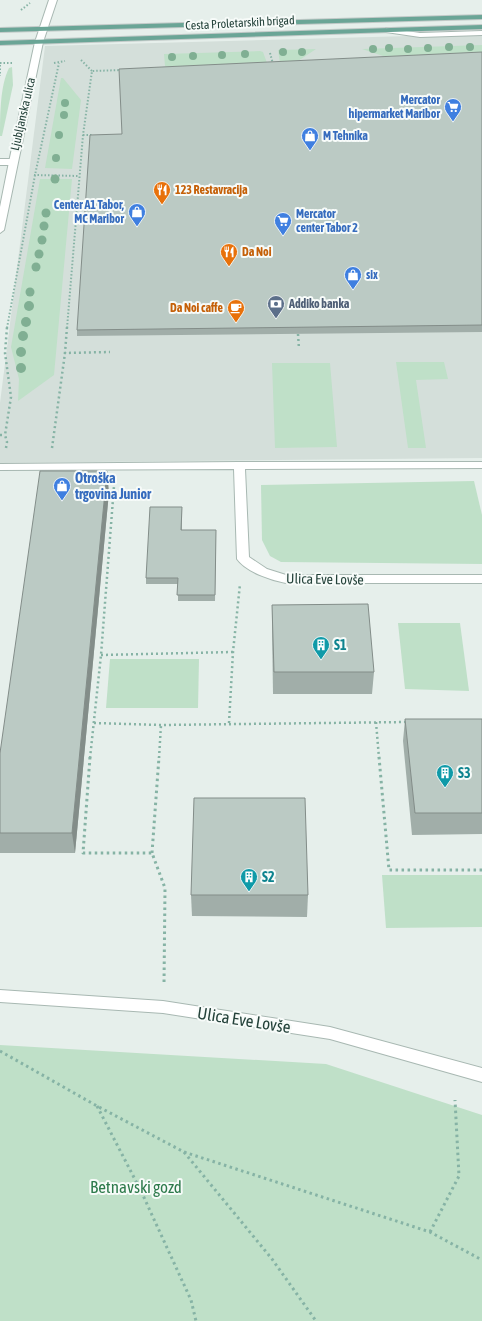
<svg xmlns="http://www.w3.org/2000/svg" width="482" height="1321" font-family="'Asap Condensed',sans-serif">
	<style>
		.built { fill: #d4dfda }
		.green { fill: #bfe0c8 }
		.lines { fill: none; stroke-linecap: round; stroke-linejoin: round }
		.minor-casing { stroke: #a8b8b2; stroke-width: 2 }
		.tertiary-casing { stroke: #a8b8b2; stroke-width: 2 }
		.primary-casing { stroke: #c2cac8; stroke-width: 2 }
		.path-far2 { stroke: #86b3a5; stroke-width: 2; stroke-dasharray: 1.5 2; stroke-linecap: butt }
		.path-far1 { stroke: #86b3a5; stroke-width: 2.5; stroke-dasharray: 2 3; stroke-linecap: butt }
		.path { stroke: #86b3a5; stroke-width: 3; stroke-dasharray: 2.5 3.5; stroke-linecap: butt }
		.minor { fill: #fff; fill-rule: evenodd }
		.tertiary { fill: #fff; fill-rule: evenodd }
		.primary { fill: #6aa596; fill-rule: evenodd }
		.tree { fill: #80af93 }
		.wall { fill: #a1aea9 }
		.shaded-wall { fill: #838d89 }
		.building { fill: #bbcac4; stroke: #838d89 }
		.labels { text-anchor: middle; stroke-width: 4; stroke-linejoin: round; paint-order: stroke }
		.far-street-label { font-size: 12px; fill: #24423a; stroke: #f7fbf9 }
		.far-shop-label { font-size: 12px; font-weight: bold; fill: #366cbe; stroke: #f7fbf9; text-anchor: start }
		.far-food-label { font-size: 12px; font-weight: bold; fill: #c56008; stroke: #f7fbf9; text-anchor: start }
		.far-service-label { font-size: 12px; font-weight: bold; fill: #4e5e75; stroke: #f7fbf9; text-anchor: start }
		.shop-label { font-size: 14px; font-weight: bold; fill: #366cbe; stroke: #f7fbf9; text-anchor: start }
		.street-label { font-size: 14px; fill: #24423a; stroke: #f7fbf9 }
		.culture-label { font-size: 14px; font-weight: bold; fill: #0d838f; stroke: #f7fbf9; text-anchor: start }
		.near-street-label { font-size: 17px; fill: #24423a; stroke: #f7fbf9 }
		.near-park-label { font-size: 17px; fill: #2d7a4b; stroke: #f7fbf9 }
	</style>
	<rect width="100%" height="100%" fill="#e6efeb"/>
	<polygon class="built" points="482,34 482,458 0,463 0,403 45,46"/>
	<g class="green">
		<polygon points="482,45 482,53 386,57 362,49"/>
		<polygon points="316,49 298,61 280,63 278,50"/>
		<polygon points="260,51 263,52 267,63 169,68 165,66 164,54"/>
		<path d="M12,67L13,85L2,136H0C0,115 0,86 9,68Z"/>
		<polygon points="61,78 63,78 81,100 72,169 45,168"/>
		<polygon points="40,179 72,179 54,375 18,401 19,379 11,347"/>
		<polygon points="396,362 444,362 448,379 416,380 426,448 408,448"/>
		<polygon points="272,363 330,363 337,447 275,448"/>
		<polygon points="474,481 482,515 482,564 281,562 270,556 262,540 261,485"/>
		<polygon points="398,623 460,623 469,691 405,689"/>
		<polygon points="110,659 199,659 198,708 106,708"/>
		<polygon points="382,875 482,875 482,927 386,928"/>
		<polygon points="0,1045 326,1064 482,1115 482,1321 0,1321"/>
	</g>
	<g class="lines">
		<defs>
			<g id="minor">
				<polygon points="386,28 420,33 482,31 482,35 420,37 386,32"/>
				<polygon points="0,159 13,159 17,162 13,165 0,165"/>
				<path d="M239,462H482V468L245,469L249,557L267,569L286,575H482V583H286C271,580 246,572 237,559L234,469L0,470V464Z"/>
			</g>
			<g id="tertiary">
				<polygon points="49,0 57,0 43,42 4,230 0,233 0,207 9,162 35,42"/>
				<polygon points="0,990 163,1001 330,1027 482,1068 482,1082 330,1039 163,1013 0,1002"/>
			</g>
			<g id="primary">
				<polygon points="482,15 482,19 0,32 0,28"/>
				<polygon points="482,25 482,29 0,45 0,41"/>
			</g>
		</defs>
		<use href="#minor" class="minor-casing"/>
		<use href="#tertiary" class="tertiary-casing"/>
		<use href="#primary" class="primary-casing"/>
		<g class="path-far2">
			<polyline points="21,10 30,3"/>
			<polyline points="270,53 273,64"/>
			<polyline points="81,60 92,71"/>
			<polyline points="0,63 13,63"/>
			<polyline points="54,63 65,61"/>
			<polyline points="0,65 0,76"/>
			<polyline points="83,135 93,135"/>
			<polyline points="34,175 79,176"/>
			<polyline points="7,328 35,175 59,63"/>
			<polyline points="67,328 83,135 92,71 122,70"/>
		</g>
		<g class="path-far1">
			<polyline points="67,327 65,353 110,352"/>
			<polyline points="298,334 299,349"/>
			<polyline points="0,435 5,435"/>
			<polyline points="6,448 7,442 5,435 11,397 5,353 7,327"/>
			<polyline points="52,448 65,353"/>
			<polyline points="101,655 233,652"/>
			<polyline points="376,722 379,758"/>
			<polyline points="94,723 161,725 408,722"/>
			<polyline points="229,723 233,652 240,584"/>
			<polyline points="90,758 101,655 114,486"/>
			<polyline points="159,758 161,725"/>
		</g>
		<g class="path">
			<polyline points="90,757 83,853 152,853 165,888 164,984"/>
			<polyline points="379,757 389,870 482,870"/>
			<polyline points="152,853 159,757"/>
			<polyline points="0,1051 97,1106 184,1152 272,1259 316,1321"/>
			<polyline points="97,1106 141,1191 191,1300 196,1321"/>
			<polyline points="184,1152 430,1232 482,1260"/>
			<polyline points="430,1232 459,1176 455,1100"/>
		</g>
		<use href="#minor" class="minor"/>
		<use href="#tertiary" class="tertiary"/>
		<use href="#primary" class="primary"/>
	</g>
	<g class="tree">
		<circle cx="449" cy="47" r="4"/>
		<circle cx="470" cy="47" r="4"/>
		<circle cx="389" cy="48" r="4"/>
		<circle cx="428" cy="48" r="4"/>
		<circle cx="373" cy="49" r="4"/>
		<circle cx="408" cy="49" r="4"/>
		<circle cx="283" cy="52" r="4"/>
		<circle cx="302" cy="52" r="4"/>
		<circle cx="245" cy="54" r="4"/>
		<circle cx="222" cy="55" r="4"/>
		<circle cx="193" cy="56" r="4"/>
		<circle cx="172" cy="57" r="4"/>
		<circle cx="65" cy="103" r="4"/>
		<circle cx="64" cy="115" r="4"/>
		<circle cx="59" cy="135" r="4"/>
		<circle cx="56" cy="158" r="4"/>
		<circle cx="55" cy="179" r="4.5"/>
		<circle cx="46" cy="213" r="4.5"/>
		<circle cx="44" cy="226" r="4.5"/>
		<circle cx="42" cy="240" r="4.5"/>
		<circle cx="39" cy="254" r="4.5"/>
		<circle cx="36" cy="267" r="4.5"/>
		<circle cx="30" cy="292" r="4.5"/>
		<circle cx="29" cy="306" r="5"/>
		<circle cx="26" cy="322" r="5"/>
		<circle cx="23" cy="336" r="5"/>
		<circle cx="21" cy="352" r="5"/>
		<circle cx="21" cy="368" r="5"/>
	</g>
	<g class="wall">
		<polygon points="482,52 482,332 77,336 77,330 122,134"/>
		<polygon points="109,492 75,853 0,853 0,753"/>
		<polygon points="182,507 182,530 216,530 215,601 178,601 178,584 146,584 146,578"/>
		<polygon points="272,605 374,672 372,694 273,694 272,627"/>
		<polygon points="405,719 482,719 482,834 412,835 403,741"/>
		<polygon points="191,895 308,895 307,917 192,916"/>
	</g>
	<polygon class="shaded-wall" points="107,471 109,492 75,853 72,833"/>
	<g class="building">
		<polygon points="482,52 482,325 77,330 90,135 122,134 119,69"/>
		<polygon points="40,471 107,471 72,833 0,833 0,753"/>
		<polygon points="150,507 182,507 181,530 216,530 215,595 177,595 178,578 146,578"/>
		<polygon points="368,604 374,672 274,672 272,605"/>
		<polygon points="405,719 482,719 482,813 415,813"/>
		<polygon points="194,798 305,798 308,895 191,895"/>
	</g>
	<defs>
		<symbol id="supermarket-pin" viewBox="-11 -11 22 30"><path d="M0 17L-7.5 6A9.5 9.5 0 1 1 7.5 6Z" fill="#3f7fe0" stroke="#f7fbf9"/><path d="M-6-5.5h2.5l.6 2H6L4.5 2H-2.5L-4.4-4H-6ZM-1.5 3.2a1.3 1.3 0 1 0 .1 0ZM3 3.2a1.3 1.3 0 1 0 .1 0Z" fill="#fff"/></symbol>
		<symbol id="shop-pin" viewBox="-11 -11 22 30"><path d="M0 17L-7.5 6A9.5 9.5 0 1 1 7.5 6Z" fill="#3f7fe0" stroke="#f7fbf9"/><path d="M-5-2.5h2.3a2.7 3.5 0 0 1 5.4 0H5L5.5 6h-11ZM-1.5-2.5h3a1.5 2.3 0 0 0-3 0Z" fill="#fff"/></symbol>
		<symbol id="restaurant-pin" viewBox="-11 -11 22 30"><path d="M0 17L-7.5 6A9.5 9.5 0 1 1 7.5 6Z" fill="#e8710a" stroke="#f7fbf9"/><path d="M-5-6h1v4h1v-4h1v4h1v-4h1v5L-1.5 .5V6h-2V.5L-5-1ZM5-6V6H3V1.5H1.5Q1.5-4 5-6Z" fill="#fff"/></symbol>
		<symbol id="bank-pin" viewBox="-11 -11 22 30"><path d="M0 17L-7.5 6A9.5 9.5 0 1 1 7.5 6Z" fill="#5c6f8a" stroke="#f7fbf9"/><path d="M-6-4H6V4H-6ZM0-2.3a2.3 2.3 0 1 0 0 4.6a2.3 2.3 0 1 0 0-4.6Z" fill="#fff"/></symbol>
		<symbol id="cafe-pin" viewBox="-11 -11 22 30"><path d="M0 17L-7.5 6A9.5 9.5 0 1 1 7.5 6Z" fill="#e8710a" stroke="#f7fbf9"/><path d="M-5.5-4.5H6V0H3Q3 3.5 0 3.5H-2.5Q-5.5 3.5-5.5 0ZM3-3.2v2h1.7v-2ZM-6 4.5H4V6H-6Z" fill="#fff"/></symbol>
		<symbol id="building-pin" viewBox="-11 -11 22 30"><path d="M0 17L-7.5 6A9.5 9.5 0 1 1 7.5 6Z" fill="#0f9aa8" stroke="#f7fbf9"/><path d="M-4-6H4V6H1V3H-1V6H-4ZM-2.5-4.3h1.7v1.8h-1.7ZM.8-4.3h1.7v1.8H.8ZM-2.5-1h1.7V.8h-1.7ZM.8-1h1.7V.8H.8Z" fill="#fff"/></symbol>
	</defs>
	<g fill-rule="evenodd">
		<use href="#supermarket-pin" x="443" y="97" width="20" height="27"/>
		<use href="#shop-pin" x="300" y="126" width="20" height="27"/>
		<use href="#restaurant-pin" x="152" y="180" width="20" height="27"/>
		<use href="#shop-pin" x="127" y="202" width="20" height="27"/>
		<use href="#supermarket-pin" x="273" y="211" width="20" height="27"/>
		<use href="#restaurant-pin" x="219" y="242" width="20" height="27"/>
		<use href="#shop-pin" x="343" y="265" width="20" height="27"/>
		<use href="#bank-pin" x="266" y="294" width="20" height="27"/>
		<use href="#cafe-pin" x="226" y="298" width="20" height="27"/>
		<use href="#shop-pin" x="52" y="476" width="20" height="27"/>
		<use href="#building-pin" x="311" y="635" width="20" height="27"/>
		<use href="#building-pin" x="435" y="763" width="20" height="27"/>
		<use href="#building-pin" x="239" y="867" width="20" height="27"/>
	</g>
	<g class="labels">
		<g class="far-street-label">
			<text transform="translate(240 23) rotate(-3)" y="4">Cesta Proletarskih brigad</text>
			<text transform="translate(23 114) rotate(-77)" y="4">Ljubljanska ulica</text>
		</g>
		<g class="far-shop-label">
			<text x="440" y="104" text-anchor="end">Mercator<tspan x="440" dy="14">hipermarket Maribor</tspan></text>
			<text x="323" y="140">M Tehnika</text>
			<text x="124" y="209" text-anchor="end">Center A1 Tabor,<tspan x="124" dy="14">MC Maribor</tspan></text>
			<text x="296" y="218">Mercator<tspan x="296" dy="14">center Tabor 2</tspan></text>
			<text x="366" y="279">six</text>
		</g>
		<g class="far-food-label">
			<text x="175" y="194">123 Restavracija</text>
			<text x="242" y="256">Da Noi</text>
			<text x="223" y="312" text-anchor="end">Da Noi caffe</text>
		</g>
		<g class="far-service-label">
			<text x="289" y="308">Addiko banka</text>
		</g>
		<g class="shop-label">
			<text x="75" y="483">Otroška<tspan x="75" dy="16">trgovina Junior</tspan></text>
		</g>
		<g class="street-label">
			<text transform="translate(325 579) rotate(1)" y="5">Ulica Eve Lovše</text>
		</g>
		<g class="culture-label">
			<text x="334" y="650">S1</text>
			<text x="458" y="778">S3</text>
			<text x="262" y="882">S2</text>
		</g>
		<g class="near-street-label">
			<text transform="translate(244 1020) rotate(9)" y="6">Ulica Eve Lovše</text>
		</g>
		<g class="near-park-label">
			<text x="136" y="1193">Betnavski gozd</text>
		</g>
	</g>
</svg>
